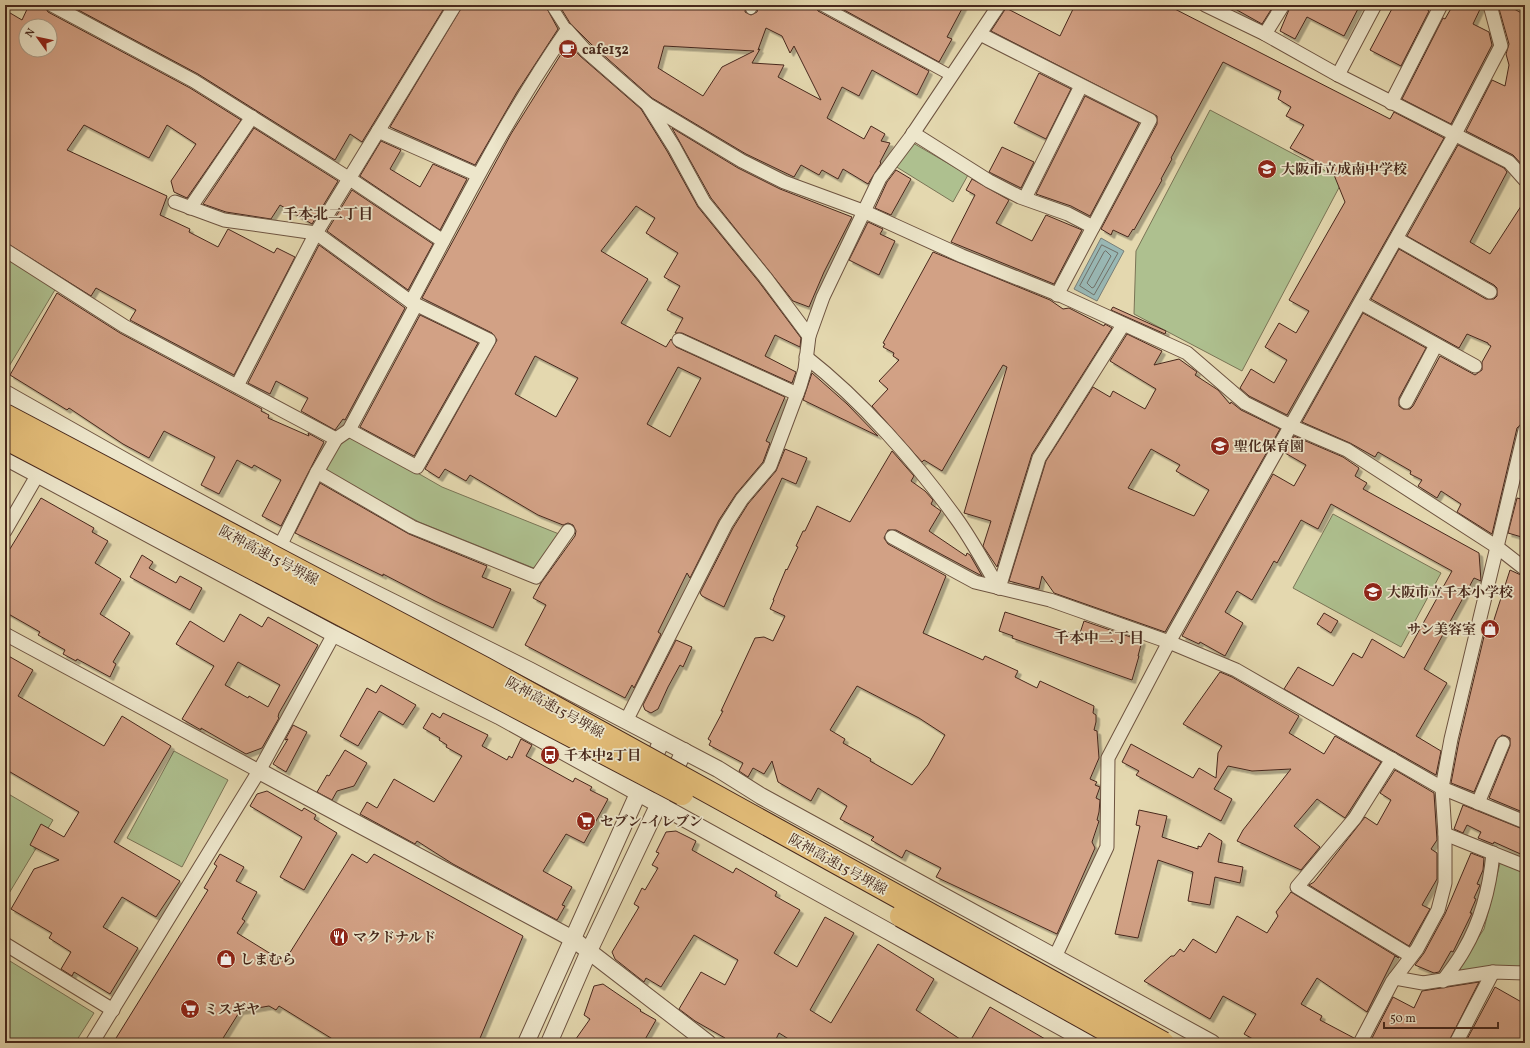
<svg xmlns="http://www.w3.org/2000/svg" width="1530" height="1048" font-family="Vollkorn,'Noto Serif JP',serif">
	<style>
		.green { fill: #aec08f; stroke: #7a7456 }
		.water { fill: #99b8b5; stroke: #787e78 }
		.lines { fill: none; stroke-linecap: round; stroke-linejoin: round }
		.shore { stroke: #707068; stroke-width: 1 }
		.building { fill: #d2a185; stroke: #47281c; fill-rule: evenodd; filter: url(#shadow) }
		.pedestrian-casing { stroke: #6e5441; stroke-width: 12 }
		.minor-casing { stroke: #6e5441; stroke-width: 15 }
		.tertiary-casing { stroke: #6e5441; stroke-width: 18 }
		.pedestrian { stroke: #ede6cb; stroke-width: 10 }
		.minor { stroke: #ede6cb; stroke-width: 13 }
		.tertiary { stroke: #ede6cb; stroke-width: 16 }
		.motorway-bridge-casing { stroke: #47281c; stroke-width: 24; stroke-linecap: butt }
		.motorway-bridge { stroke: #e2bc78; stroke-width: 22 }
		.labels { text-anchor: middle; stroke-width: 3.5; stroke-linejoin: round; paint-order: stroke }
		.poi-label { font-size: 14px; font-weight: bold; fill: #47281c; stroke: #ede6cb; text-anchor: start }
		.street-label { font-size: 14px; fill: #47281c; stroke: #ede6cb }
		.neighbourhood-label { font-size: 15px; font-weight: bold; fill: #47281c; stroke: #ede6cb }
	</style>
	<defs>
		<filter id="shadow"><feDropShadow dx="3.5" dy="3.5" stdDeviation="0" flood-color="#0004"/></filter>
	</defs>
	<rect width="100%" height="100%" fill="#e4d8af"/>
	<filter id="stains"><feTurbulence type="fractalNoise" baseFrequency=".005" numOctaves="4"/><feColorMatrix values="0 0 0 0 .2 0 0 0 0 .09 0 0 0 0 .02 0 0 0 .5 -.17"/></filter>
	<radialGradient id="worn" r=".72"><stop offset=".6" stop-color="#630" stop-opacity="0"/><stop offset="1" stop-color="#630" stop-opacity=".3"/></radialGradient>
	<g class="green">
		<polygon points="1210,110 1343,180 1242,371 1134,314 1136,251"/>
		<polygon points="913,143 968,175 953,202 895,166"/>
		<polygon points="5,254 56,288 5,373"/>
		<path d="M353,436L442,487L559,534L536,569L419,522L327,472L325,467C332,455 340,441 353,436Z"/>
		<polygon points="1333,514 1441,573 1401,647 1293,588"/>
		<polygon points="174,751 228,780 182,867 127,838"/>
		<polygon points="5,792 53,820 5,900"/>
		<polygon points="1500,863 1525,873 1525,964 1514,968 1463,974 1459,967 1484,929"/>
		<polygon points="5,958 94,1013 75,1043 5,1043"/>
	</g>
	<polygon class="water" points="1101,238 1124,251 1097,301 1074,289"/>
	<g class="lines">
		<g class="shore">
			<polygon points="1102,245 1118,253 1094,295 1080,286"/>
			<polygon points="1106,251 1111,256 1094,287 1092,288 1087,283 1104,252"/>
		</g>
	</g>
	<g class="building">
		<path d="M29,5H44L48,12L190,88L241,120L187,198L174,192L171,181L196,144L167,125L149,158L84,125L67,150L167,196L160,215L190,229L189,232L218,247L228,229L274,253L277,248L295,257L234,375L130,320L136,310L96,288L91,296L5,242V10L22,20ZM26,26H50V50H26Z"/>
		<polygon points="69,5 446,5 362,142 350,134 335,160 198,74"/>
		<polygon points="463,5 545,5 558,29 517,92 475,165 390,127"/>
		<path d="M559,5H746L745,12L751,15L757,12L759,5H815L818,11L929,71L917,95L872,70L859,96L842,87L827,118L864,139L871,126L885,134L881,141L890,143L880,162L881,163L868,184L843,169L838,179L822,170L819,175L801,165L794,177L746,154L652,98L591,44L570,23ZM766,28L782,36L790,53L794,46L821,100L778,77L784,65L752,63L760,49L758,50ZM664,46L754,51L722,67L703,96L658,68Z"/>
		<polygon points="835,5 964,5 947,37 952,39 939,62"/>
		<polygon points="1075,5 1167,5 1390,119 1394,112 1444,138 1287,415 1249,396 1240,388 1251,369 1274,383 1287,360 1265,347 1279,323 1296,333 1309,311 1289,300 1345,202 1332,170 1290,148 1304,125 1286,116 1291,107 1278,99 1281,91 1223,62 1171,158 1172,159 1161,179 1162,180 1134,230 1133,229 1128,237 1113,230 1111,235 1101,229 1157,124 1157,116 991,31 1006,8 1060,36"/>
		<polygon points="1228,5 1274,5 1262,24"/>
		<polygon points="1291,5 1360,5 1344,36 1307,17 1295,39 1280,31"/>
		<polygon points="1394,5 1426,5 1425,8 1429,11 1401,66 1370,50"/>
		<polygon points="1453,5 1482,5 1473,24 1489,32 1492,45 1451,124 1402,99 1443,18 1445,19"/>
		<polygon points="1498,5 1507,5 1525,15 1525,168 1513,155 1466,131 1492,80 1505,86 1509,65 1506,54 1509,44"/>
		<path d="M568,43L580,56L641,109L667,151L698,207L759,282L801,338L800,347L775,335L765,356L796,372L792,383L682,333H675L683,318L667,310L680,286L664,277L678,253L646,233L655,218L636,206L601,251L648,279L621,323L666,347L671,339L676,347L785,397L766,441L770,443L763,462L736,494L719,520L690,578L687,573L658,632L661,634L634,688L632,685L625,698L525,645L546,605L533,598L541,583L575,536L576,531L573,525L568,523L563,525L538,515L470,475L466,481L445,469L439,478L425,469L497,340L492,333L422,298L511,134ZM535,356L578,378L556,417L515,394ZM678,367L701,378L670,437L647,424Z"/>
		<polygon points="1039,73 1071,89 1046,139 1014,123"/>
		<polygon points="1085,96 1139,123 1090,216 1071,206 1036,194"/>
		<polygon points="254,128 338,181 312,224 280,205 271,219 226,212 203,204"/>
		<polygon points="672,128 738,168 780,189 852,217 824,272 809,307 793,301 711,198"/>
		<polygon points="381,141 401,150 390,169 420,187 433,164 467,179 440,230 360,176"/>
		<polygon points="1458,145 1504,168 1507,172 1470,242 1490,254 1525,200 1525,409 1522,423 1517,428 1492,534 1457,512 1461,504 1441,491 1437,498 1418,486 1422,480 1410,474 1411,471 1378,452 1375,457 1350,443 1302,422 1363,313 1426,348 1399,398 1399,406 1403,409 1410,409 1413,406 1440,356 1475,375 1482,370 1482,362 1491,346 1488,344 1488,343 1467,334 1459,348 1371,299 1399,249 1486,299 1494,299 1497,296 1497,288 1494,285 1407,236"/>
		<polygon points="1002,147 1034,162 1021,188 989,172"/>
		<polygon points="896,170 911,179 891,215 875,208 887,182"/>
		<polygon points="972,179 1009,200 996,223 1032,241 1046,215 1082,230 1054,284 951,242 975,195 966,190"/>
		<polygon points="352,190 433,244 408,290 327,231"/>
		<polygon points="868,222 883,229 880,234 895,241 879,275 849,260"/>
		<polygon points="319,245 405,308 345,420 343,419 335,430 301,411 308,398 276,381 270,394 248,383"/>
		<polygon points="933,252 1050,300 1063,309 1069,308 1104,326 1105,324 1112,328 1032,454 997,567 983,546 991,521 964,513 1007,367 1003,365 942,471 924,460 922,462 872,406 888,389 879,381 899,360 893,356 894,353 883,347 885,344 883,343"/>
		<polygon points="57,293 120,333 262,409 261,411 269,415 268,418 309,436 308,433 324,442 281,526 262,516 281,480 254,465 252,468 237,460 219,494 201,485 215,457 164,431 149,458 123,444 69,408 67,410 10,375"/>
		<polygon points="1113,307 1166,331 1165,334 1111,310"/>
		<polygon points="420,315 478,343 414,456 360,427"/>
		<path d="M1127,334L1162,351L1154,365L1179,359L1197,372L1195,375L1218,390L1230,404L1231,402L1241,410L1280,429L1165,632L1054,593L1042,576L1039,589L1009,581L1046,461L1093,387L1110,397L1113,391L1145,409L1156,389L1110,361ZM1151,449L1180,465L1176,471L1209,490L1194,516L1128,488Z"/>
		<polygon points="812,373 847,404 878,436 803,400"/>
		<polygon points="1294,436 1343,457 1359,468 1355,476 1367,483 1363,489 1479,553 1481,581 1474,578 1424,669 1447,683 1416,736 1441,751 1436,775 1284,689 1298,667 1333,686 1353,653 1362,658 1372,639 1404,658 1452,571 1331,504 1318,529 1301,520 1277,563 1274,561 1269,570 1252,600 1237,591 1225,612 1243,623 1225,656 1200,642 1199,644 1182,636 1273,474 1294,486 1306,465 1285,453"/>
		<polygon points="785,449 807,458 796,484 782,478 724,607 702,596 700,593 733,528 748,504 776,471"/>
		<path d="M892,451L914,476L911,481L925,491L933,500L931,504L941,511L929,531L966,556L967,553L970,555L982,576L896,530H888L884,538L888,544L946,576L923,633L983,660L985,656L1018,671L1015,677L1037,688L1040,681L1094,706L1093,713L1096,715V722L1094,730L1097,731L1099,758L1090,779L1097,782L1095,785L1100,787L1096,798L1100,800L1099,812L1097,820L1099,821L1092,842L1095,848L1057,934L936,877L941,868L906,850L902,858L871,840L874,837L840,819L847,806L818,788L811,801L778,782L772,761L764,774L753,768L748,777L739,771L743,763L709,745L711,741L708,739L723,711H721L755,638L764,637L773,641L785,616L770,609L774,600H773L786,569L787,570L798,547L796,546L803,531H805L817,506L850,522ZM857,686L919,718L945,735L928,765L912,785L870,761L871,759L843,743L845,739L830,730Z"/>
		<polygon points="320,483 409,534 487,566 482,577 511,589 493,628 435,601 383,574 383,576 295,533"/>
		<polygon points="41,498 94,528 92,532 108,541 95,563 121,579 100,614 130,633 113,662 116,664 110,677 77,659 76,661 63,654 65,650 38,635 40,632 5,612 5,557"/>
		<polygon points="1517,498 1525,500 1525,538 1508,533"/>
		<polygon points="142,555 153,562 149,568 176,583 180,576 202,588 190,610 130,577"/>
		<polygon points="1510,570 1525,577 1525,813 1489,798 1510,746 1510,738 1506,736 1502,735 1496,740 1474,792 1451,783 1459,741 1487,624 1492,626"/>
		<polygon points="1005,612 1079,636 1084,621 1142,641 1138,656 1139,656 1132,680 1012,638 1013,636 999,631"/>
		<polygon points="1324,613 1338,621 1331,633 1317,624"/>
		<path d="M240,614L262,627L268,617L318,645L279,713L278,717L279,718L262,748L246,754L201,728V730L182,719L214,666L176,644L190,621L224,642ZM238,662L280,685L268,707L249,696L248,698L225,685Z"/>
		<polygon points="676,640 692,647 683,667 680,665 668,687 658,709 651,713 645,710 643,705"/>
		<polygon points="5,654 33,670 18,696 104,746 122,716 171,746 114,842 180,881 156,917 122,897 103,927 138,948 110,994 74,972 72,976 61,969 71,952 49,938 52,933 11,909 34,869 59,860 30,845 41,824 64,837 79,812 5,769"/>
		<polygon points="1220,672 1232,677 1299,716 1289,733 1324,754 1335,736 1381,762 1345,818 1317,799 1294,826 1320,847 1301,870 1237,841 1243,830 1291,769 1252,771 1228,766 1214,789 1232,799 1221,821 1136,775 1139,771 1122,762 1131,744 1193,778 1199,768 1216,778 1218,753 1222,746 1183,724"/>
		<polygon points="381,685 416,705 403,725 379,711 358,746 340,736 367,688 376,693"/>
		<polygon points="432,713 440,718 443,713 488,735 482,746 507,760 509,756 512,758 521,739 532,745 526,756 573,782 575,778 592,787 590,790 608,799 584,843 566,834 543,871 572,887 562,905 565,906 557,920 453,864 417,841 415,844 360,814 367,802 377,808 394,779 434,802 462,756 446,747 447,745 439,740 440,738 423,728"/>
		<polygon points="293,725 307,732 286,772 273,764 288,739 285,740"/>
		<polygon points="345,750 367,763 354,786 337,791 332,800 317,792 327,775 329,776"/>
		<polygon points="1395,770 1434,793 1437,840 1431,849 1437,853 1437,879 1422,905 1430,909 1409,946 1309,885 1314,882 1365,817 1377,825 1391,800 1380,793"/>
		<polygon points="267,791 302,811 304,808 316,815 314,819 337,833 304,890 280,877 302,837 250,806 257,794"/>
		<polygon points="1463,805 1525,830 1525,856 1494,842 1493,844 1478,838 1481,832 1467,825 1463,833 1454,829"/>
		<polygon points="1139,810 1167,816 1162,837 1198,849 1198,846 1201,847 1209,833 1222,841 1218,862 1243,867 1240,883 1215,877 1210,905 1188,901 1193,872 1158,860 1138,938 1115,934 1140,826 1136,825"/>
		<polygon points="676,831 696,841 692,850 733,873 736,868 777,892 775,896 800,910 774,953 797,967 825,917 854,933 810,1010 831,1023 878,944 934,979 916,1010 966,1043 795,1043 779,1033 774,1043 722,1043 725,1038 695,1021 679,1009 701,972 725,985 738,960 694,935 661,987 646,978 644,982 615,959 612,952 639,907 634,904 642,888 645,890 658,868 652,865 659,853 656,852 666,832"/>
		<polygon points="1471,853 1484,858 1483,870 1477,884 1480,885 1474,898 1476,899 1470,913 1472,913 1453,952 1451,951 1439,972 1434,973 1415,965 1424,953 1445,914"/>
		<polygon points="220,854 244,867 236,881 257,892 242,919 245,921 237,933 284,962 352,854 367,863 374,854 523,936 478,1043 339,1043 279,1006 276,1010 269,1006 240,1011 220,1043 113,1043 208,890 204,888 217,866 214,864"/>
		<polygon points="1291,892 1399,958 1395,956 1367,1012 1317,978 1301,1004 1322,1016 1320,1020 1354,1038 1352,1043 1260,1043 1244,1034 1256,1014 1223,996 1210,1019 1144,981 1171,956 1174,956 1180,949 1184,952 1193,939 1216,953 1237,916 1267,933 1278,916 1276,912"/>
		<polygon points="1479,982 1448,1043 1370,1042 1393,997 1414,1008 1422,991"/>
		<polygon points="603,984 641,1010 640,1011 656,1020 643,1043 573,1043 590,1019 584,1015 594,986"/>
		<polygon points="1495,987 1525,1004 1525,1043 1465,1043"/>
		<polygon points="990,1007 1052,1043 969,1043"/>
	</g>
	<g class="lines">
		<defs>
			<g id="pedestrian">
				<polyline points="551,5 567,30"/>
				<polyline points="821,5 952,76"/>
				<polyline points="751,9 753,5"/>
			</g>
			<g id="minor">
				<polyline points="52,5 194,81 350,179 443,241"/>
				<polyline points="1205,5 1265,34 1338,75 1509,162 1525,180"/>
				<polyline points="980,34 1150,120 1057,295"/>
				<polyline points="1265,34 1283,5"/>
				<polyline points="1338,75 1375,5"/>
				<polyline points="1391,103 1441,5"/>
				<polyline points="647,104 742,161 784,182 863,211 962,256 1062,296 1187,353 1245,403 1291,426 1347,450 1497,547 1525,569"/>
				<polyline points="378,131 478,175"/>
				<polyline points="913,133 989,181 1020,197 1068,214 1093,227"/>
				<polyline points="1025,198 1081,86"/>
				<polyline points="175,202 224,220 316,233 411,302 489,340 417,467 349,430"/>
				<polyline points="190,208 252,117"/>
				<polyline points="1397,239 1490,292"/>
				<polyline points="5,250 124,326 336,439"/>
				<path d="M411,302C460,210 507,116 567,30L585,50L647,104L674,147L704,202L765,277L809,336"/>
				<polyline points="1361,303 1475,366"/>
				<polyline points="679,340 797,394"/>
				<path d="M806,357C861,400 915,461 956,518C972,540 985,565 999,588"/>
				<polyline points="237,386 316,233 455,5"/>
				<polyline points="1406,402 1436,345"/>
				<polyline points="317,472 412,527 536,577 568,531"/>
				<polyline points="5,531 38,474"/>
				<polyline points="892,537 975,582 1050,600 1169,642 1236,670 1442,788 1525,822"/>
				<polyline points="280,546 317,472 336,439 349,430 416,305"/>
				<polyline points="999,588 1039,458 1123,325"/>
				<polyline points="5,634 259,771"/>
				<polyline points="626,721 726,524 742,499 770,466 800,386 805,369 809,336 823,297 880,178 910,138 999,5"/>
				<polyline points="1392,759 1355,818 1297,887 1411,956"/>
				<polyline points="1478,803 1503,743"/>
				<polyline points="1445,834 1525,866"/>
				<polyline points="5,944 113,1010"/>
				<polyline points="1055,957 1107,847 1108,758 1169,642 1455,134 1501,46 1490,5"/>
				<polyline points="1395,978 1423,983 1493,972 1525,973"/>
				<path d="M1443,981C1450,971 1458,961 1464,950C1481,921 1490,886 1493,853"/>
				<polyline points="92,1043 259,771 334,634"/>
				<polyline points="1360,1043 1392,982 1417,949 1438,910 1445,883 1445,834 1442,788 1451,739 1525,430"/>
				<polyline points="1456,1043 1493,972"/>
			</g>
			<g id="tertiary">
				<polyline points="5,393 148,474 280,546 529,670 718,769 761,796 1212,1043"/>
				<polyline points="5,457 334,634 499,716 1090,1043"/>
				<polyline points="259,771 573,939 708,1043"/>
				<polyline points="526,1043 662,740"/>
				<polyline points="549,1043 589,951 684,751"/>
			</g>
		</defs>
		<use href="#pedestrian" class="pedestrian-casing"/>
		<use href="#minor" class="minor-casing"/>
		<use href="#tertiary" class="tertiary-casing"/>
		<use href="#pedestrian" class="pedestrian"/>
		<use href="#minor" class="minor"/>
		<use href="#tertiary" class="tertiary"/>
		<defs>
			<g id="motorway-bridge">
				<polyline points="5,415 484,668 1163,1043"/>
				<polyline points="5,438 682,794"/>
				<polyline points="901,916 1129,1043"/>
			</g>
		</defs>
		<use href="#motorway-bridge" class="motorway-bridge-casing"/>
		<use href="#motorway-bridge" class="motorway-bridge"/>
	</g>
	<defs>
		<symbol id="cafe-disc" viewBox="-11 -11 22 22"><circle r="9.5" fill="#8f2418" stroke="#ede6cb"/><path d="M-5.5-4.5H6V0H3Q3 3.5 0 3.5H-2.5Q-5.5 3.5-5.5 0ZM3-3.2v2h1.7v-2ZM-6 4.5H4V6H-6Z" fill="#fff"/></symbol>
		<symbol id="school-disc" viewBox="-11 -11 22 22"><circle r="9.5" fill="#8f2418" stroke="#ede6cb"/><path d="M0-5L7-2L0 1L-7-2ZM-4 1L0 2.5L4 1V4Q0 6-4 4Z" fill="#fff"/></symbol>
		<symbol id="shop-disc" viewBox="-11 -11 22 22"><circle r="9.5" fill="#8f2418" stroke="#ede6cb"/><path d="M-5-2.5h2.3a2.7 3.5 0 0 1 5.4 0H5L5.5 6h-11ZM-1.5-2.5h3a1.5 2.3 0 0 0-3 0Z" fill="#fff"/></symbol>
		<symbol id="bus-disc" viewBox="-11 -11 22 22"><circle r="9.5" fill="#8f2418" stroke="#ede6cb"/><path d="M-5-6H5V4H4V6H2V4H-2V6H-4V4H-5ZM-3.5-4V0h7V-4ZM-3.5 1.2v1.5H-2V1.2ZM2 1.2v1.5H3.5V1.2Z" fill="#fff"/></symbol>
		<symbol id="supermarket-disc" viewBox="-11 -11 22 22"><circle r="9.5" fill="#8f2418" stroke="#ede6cb"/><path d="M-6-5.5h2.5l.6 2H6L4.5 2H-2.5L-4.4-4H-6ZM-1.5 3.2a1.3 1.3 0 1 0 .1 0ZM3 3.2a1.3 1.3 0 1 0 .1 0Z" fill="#fff"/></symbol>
		<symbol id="restaurant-disc" viewBox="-11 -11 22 22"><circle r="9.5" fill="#8f2418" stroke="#ede6cb"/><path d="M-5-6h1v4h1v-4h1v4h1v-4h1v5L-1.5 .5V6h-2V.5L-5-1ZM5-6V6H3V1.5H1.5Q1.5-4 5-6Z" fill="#fff"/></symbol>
	</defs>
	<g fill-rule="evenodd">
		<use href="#cafe-disc" x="557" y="38" width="22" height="22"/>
		<use href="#school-disc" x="1256" y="158" width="22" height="22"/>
		<use href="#school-disc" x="1209" y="435" width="22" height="22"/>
		<use href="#school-disc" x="1362" y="581" width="22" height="22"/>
		<use href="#shop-disc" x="1479" y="618" width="22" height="22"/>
		<use href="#bus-disc" x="539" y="744" width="22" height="22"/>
		<use href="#supermarket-disc" x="575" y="810" width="22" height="22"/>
		<use href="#restaurant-disc" x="328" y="926" width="22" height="22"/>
		<use href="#shop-disc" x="215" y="948" width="22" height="22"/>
		<use href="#supermarket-disc" x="179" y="998" width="22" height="22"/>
	</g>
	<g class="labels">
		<g class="poi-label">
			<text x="582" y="54">cafe132</text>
			<text x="1281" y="174">大阪市立成南中学校</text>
			<text x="1234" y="451">聖化保育園</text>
			<text x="1387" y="597">大阪市立千本小学校</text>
			<text x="1476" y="634" text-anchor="end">サン美容室</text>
			<text x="564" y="760">千本中2丁目</text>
			<text x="600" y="826">セブン-イレブン</text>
			<text x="353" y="942">マクドナルド</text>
			<text x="240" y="964">しまむら</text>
			<text x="204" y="1014">ミスギヤ</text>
		</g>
		<g class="street-label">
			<text transform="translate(269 555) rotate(28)" y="5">阪神高速15号堺線</text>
			<text transform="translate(555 707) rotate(29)" y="5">阪神高速15号堺線</text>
			<text transform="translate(838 864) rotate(29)" y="5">阪神高速15号堺線</text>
		</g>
		<g class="neighbourhood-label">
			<text x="328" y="219">千本北二丁目</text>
			<text x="1099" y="643">千本中二丁目</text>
		</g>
	</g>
	<rect width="1530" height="1048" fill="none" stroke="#e4d8af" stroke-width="20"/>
	<rect x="6" y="6" width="1518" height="1036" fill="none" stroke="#47281c" stroke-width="2"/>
	<rect x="10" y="10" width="1510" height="1028" fill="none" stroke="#47281c"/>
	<g transform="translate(38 38) rotate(303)"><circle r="19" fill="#ede6cb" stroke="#ab9a85"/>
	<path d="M0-3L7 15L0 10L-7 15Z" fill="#8f2418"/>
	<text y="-6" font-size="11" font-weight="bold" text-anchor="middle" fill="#47281c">N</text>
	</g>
	<path d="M1384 1022v6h114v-6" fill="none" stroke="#47281c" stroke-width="2"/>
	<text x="1390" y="1022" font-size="12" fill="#47281c" stroke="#ede6cb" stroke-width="3" paint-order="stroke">50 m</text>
	<rect width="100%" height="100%" filter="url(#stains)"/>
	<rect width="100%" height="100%" fill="url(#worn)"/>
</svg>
